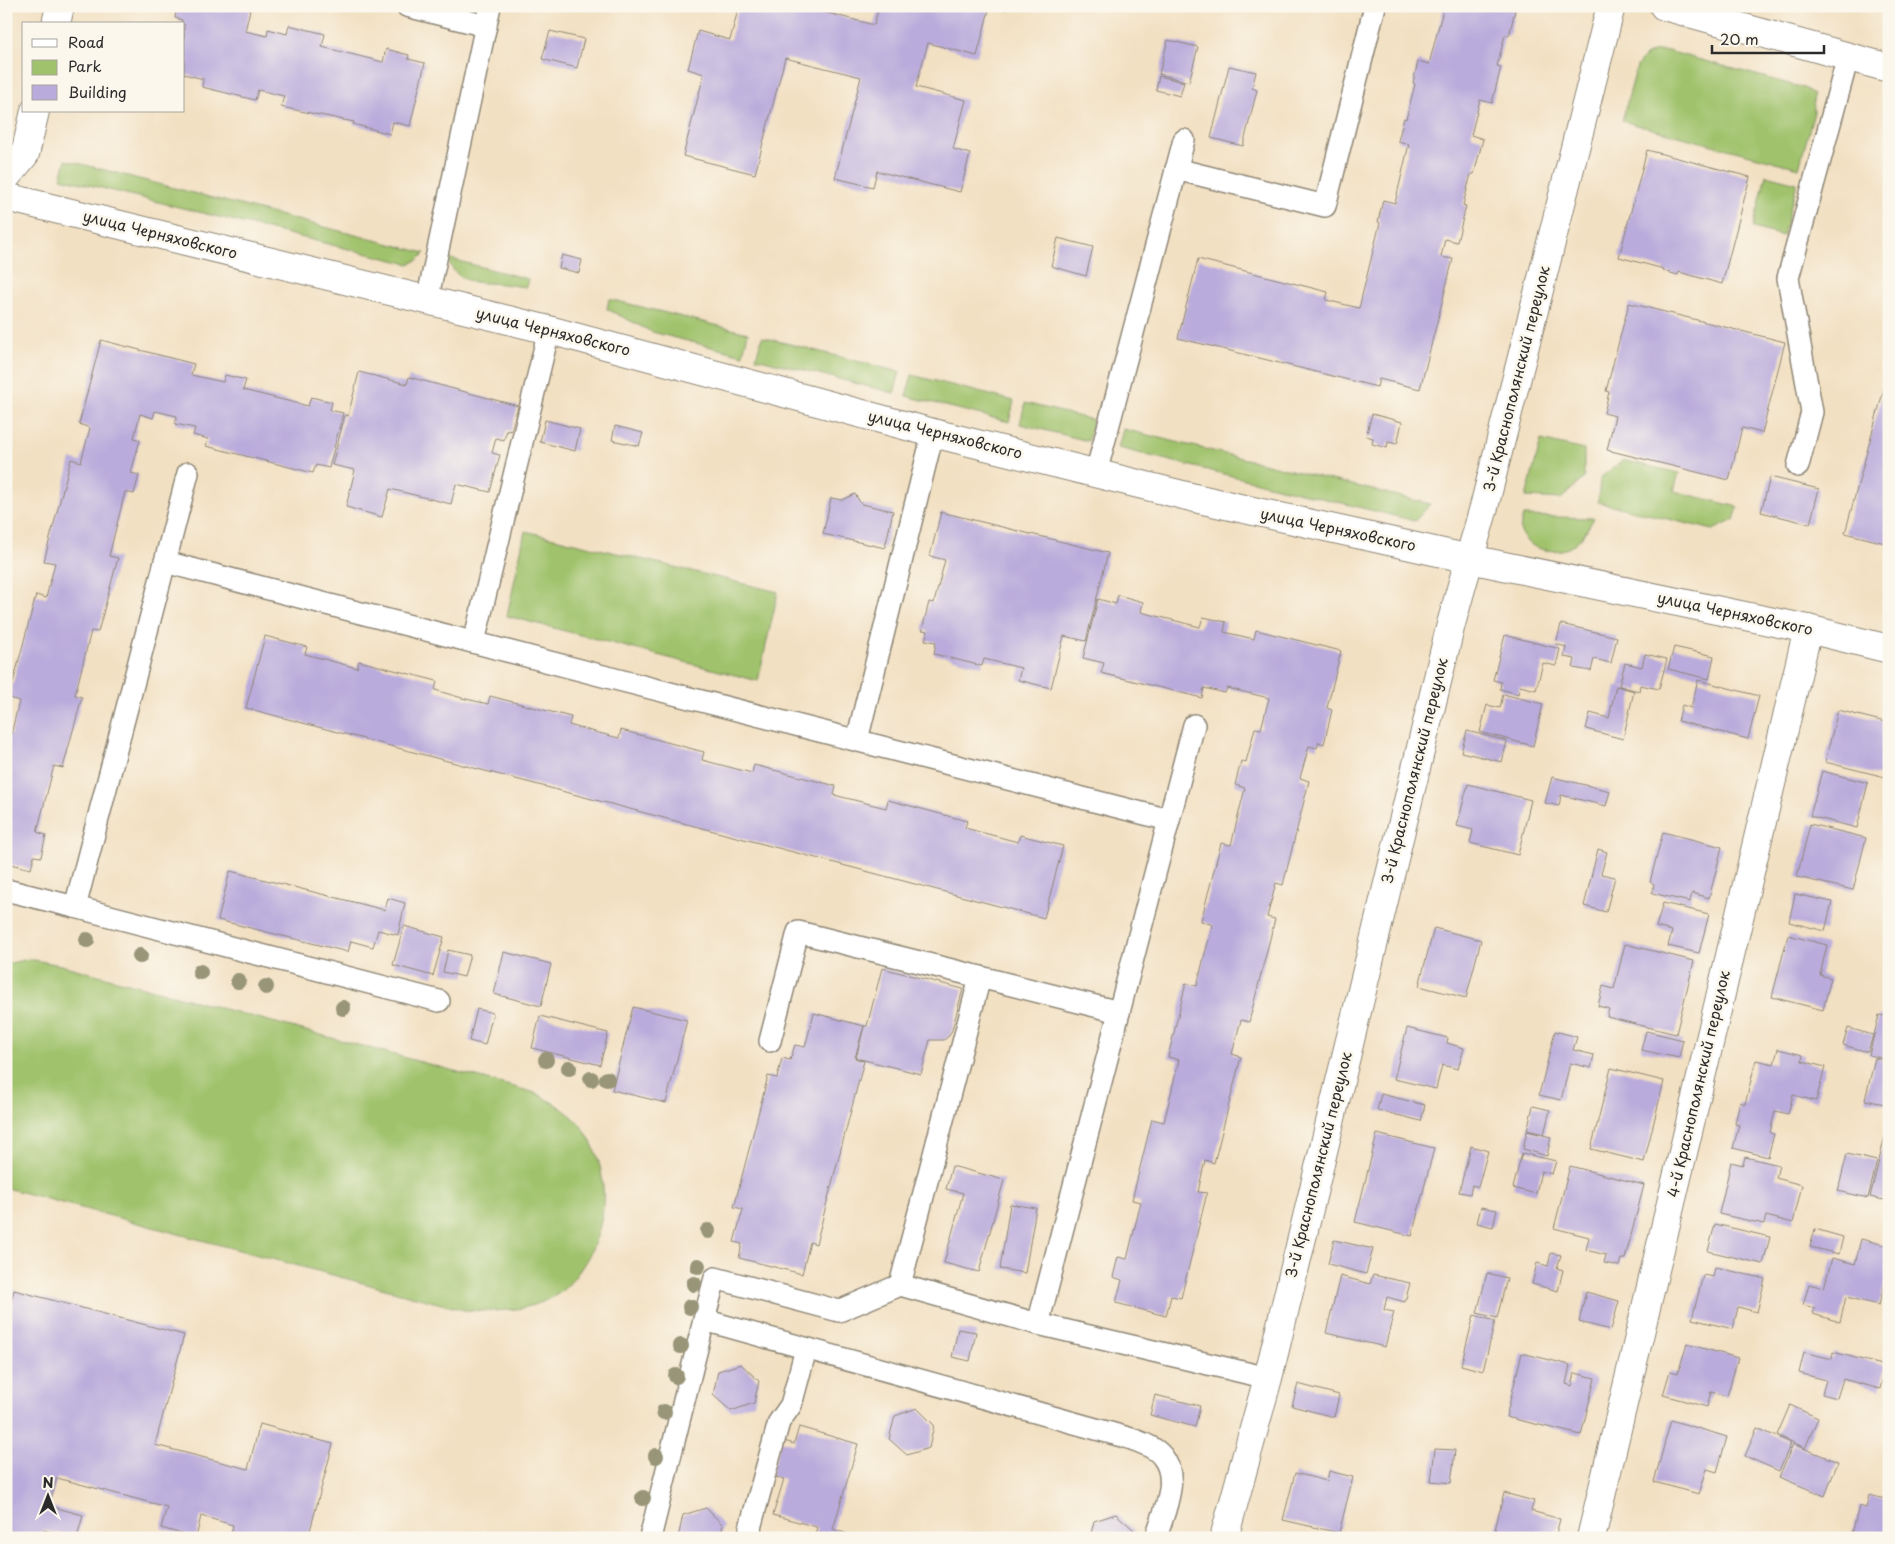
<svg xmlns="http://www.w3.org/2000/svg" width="1895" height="1544" font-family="'Playpen Sans',sans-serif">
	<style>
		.green { fill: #a0c26c; stroke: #66764c }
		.building { fill: #b9abdb }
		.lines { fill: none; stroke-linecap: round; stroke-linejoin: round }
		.service-casing { stroke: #8e8676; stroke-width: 24 }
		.minor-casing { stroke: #8e8676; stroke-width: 30 }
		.secondary-casing { stroke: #8e8676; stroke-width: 30 }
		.service { stroke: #fff; stroke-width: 21 }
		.minor { stroke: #fff; stroke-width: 28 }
		.secondary { stroke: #fff; stroke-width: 28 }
		.tree { fill: #989579 }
		.labels { text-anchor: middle; stroke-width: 5; stroke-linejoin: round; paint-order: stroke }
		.street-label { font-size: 15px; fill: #2b2b2b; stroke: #fbf7ec }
	</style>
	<rect width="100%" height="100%" fill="#fbf7ec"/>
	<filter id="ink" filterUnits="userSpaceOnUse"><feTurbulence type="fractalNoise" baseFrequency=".02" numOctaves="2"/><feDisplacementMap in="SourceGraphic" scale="10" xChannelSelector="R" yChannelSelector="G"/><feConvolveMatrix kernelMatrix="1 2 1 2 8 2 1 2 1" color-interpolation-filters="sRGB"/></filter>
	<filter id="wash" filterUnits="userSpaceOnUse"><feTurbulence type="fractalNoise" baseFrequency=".0096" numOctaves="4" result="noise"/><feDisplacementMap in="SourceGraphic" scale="20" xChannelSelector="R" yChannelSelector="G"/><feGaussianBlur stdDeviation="1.12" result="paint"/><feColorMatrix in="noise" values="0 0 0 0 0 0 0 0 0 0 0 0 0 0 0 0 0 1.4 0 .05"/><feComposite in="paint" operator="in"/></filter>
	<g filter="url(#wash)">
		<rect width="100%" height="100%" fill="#f2e0c2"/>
		<g class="green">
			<polygon points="1655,51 1668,51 1804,88 1813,94 1814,112 1799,168 1622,121 1637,66 1645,56"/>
			<polygon points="66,160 425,253 418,260 409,264 61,178"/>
			<polygon points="1766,175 1797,183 1783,236 1753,228"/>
			<path d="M447,258L528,279L526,287C518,286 510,285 502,284C477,282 458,286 447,258Z"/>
			<polygon points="609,299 748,333 743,355 652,332 607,309"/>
			<polygon points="762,337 900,372 894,393 756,358"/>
			<polygon points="912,375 1014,401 1009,422 906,396"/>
			<polygon points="1025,403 1093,420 1088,441 1020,424"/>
			<polygon points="1123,429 1430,504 1415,521 1118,448"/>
			<polygon points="1541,440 1584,450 1584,478 1561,499 1526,497"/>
			<polygon points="1623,460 1679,473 1674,491 1738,507 1734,520 1713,530 1598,502 1600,478"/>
			<path d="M1523,516L1594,518C1588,528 1582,539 1572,546C1557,555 1530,551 1522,535C1519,529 1521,522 1523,516Z"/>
			<polygon points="525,531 778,592 758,681 507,616"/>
			<path d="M29,959L61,965L536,1093C553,1103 573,1113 584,1130C612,1171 609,1230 580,1270C573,1280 564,1291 553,1297C525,1312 495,1312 464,1310L6,1188V964Z"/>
		</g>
		<g id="blocks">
			<g class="building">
				<polygon points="177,6 251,6 245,31 267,36 268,29 287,34 289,25 325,34 322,47 383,62 386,49 409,55 408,59 425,63 410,126 393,122 390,134 353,124 354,122 281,107 284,96 258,90 255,100 202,87 203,79 184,74 184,24 181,24 182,20 175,18"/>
				<polygon points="739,6 801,6 874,25 879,6 990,6 977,56 928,43 916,87 966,100 953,149 970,154 960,192 877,171 873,187 835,178 861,77 785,58 755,174 683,156 704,74 688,69 698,31 730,40"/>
				<polygon points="993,6 1007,6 1006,10"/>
				<polygon points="1444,6 1516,6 1509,36 1505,35 1497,66 1501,67 1492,103 1480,100 1471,135 1483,139 1474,174 1471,174 1463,205 1466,206 1457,242 1445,239 1441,257 1453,259 1420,389 1379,379 1377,387 1178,338 1198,259 1328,292 1326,300 1359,308 1380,223 1378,222 1383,200 1395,203 1409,144 1398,141 1404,118 1406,119 1415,84 1413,83 1418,61 1429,64"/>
				<polygon points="550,31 584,39 577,68 542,59"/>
				<polygon points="1168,40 1198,47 1189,82 1159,74"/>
				<polygon points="1229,66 1256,72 1252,88 1257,90 1243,146 1211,138"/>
				<polygon points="1159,76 1184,82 1180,96 1156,90"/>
				<polygon points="1647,150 1750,177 1722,284 1679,272 1678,275 1663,271 1664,269 1619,257"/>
				<polygon points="1058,238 1093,247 1086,276 1051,266"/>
				<polygon points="562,255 582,260 579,273 559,268"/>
				<polygon points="1629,303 1785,342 1762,433 1742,428 1729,480 1607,450 1615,416 1604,413 1609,392 1606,391"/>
				<polygon points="101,340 194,364 191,375 223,382 225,375 246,380 243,390 308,406 311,397 332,402 330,410 343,413 329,468 316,465 313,473 206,446 208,439 193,435 195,428 175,424 177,416 155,411 153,418 140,414 134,438 140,440 131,473 139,475 134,494 125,492 109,556 118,558 98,632 91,631 75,695 82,697 63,768 54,766 37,832 46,835 41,857 34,856 31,869 6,863 6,734 11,735 19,701 9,698 36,595 46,598 55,563 44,561 71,459 81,462 90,428 79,424"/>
				<polygon points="1889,370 1889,544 1845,533"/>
				<polygon points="359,372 407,384 409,377 518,406 511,431 507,430 504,440 496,438 492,453 500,455 490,492 456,484 451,504 390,489 382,517 346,507 355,470 332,465 345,415 348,416"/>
				<polygon points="1372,414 1402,422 1397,444 1388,442 1387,448 1372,444 1373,438 1366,436"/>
				<polygon points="545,420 580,429 575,451 540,442"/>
				<polygon points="615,426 643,433 639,446 612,440"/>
				<polygon points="1770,477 1819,489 1810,524 1761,512"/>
				<polygon points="855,494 861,504 893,511 885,548 823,534 831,498 842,500"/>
				<polygon points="941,512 1108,553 1086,641 1064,636 1051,688 1018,680 1021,668 984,659 982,666 934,654 936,642 925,640 928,631 922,630 929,602 934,603 945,560 930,556"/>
				<polygon points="1118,595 1143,602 1141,612 1200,627 1203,617 1226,622 1224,632 1254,639 1256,630 1341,651 1327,708 1332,710 1324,744 1319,742 1317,748 1309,746 1300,778 1309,781 1283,885 1276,883 1267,917 1275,919 1249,1022 1241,1020 1232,1054 1241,1057 1214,1163 1205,1160 1198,1192 1207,1193 1181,1298 1171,1296 1166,1316 1116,1303 1122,1280 1113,1277 1118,1257 1127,1259 1141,1202 1132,1200 1152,1119 1164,1122 1172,1089 1179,1060 1168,1057 1186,983 1197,986 1205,953 1213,925 1201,921 1221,843 1231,845 1245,788 1235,785 1241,761 1246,762 1255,728 1261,729 1269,698 1227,688 1225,693 1204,688 1202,698 1101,673 1104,663 1083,658 1098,599 1116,604"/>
				<polygon points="1561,624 1617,637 1611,663 1594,659 1591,671 1573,668 1575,659 1564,657 1566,647 1556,644"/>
				<polygon points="1505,635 1560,649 1556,666 1543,663 1536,690 1520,686 1518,694 1500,689 1501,682 1493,680"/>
				<polygon points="265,636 307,647 305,654 357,668 359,661 437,681 435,690 462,698 488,704 490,696 571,717 569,725 595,732 619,738 621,730 704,752 702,760 752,773 754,765 836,786 834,795 886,808 888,800 967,821 965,828 1018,842 1020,835 1063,846 1044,918 246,708"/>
				<polygon points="1674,647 1714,656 1709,679 1668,669"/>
				<polygon points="1645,654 1667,659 1659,689 1640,685 1639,691 1619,686 1625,663 1642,667"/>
				<polygon points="1698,680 1759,696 1748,739 1678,721 1682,705 1691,708"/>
				<polygon points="1616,686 1634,691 1623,739 1586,729 1590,713 1609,718"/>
				<polygon points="1503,694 1543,704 1533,746 1480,732 1487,705 1500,708"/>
				<polygon points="1838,710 1889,723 1889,778 1825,762"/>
				<polygon points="1467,731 1507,741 1502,762 1461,752"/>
				<polygon points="1822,771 1868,783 1857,828 1810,816"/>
				<polygon points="1552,777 1610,791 1606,806 1561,795 1559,806 1545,803"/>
				<polygon points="1468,784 1531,800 1518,855 1470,843 1473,830 1457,826"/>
				<polygon points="1810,824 1866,838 1853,890 1797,877"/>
				<polygon points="1663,832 1722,847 1709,898 1692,893 1690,902 1652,893 1654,884 1650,882"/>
				<polygon points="1598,849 1607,852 1601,874 1615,877 1606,912 1584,906"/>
				<polygon points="230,871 385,910 388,898 405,903 398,935 378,930 373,947 351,941 348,952 218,920"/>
				<polygon points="1795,894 1832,902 1825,931 1789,922"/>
				<polygon points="1663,903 1709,914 1699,953 1668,946 1672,931 1656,927"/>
				<polygon points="404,926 444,937 433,976 393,965"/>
				<polygon points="1434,928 1481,940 1466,998 1419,986"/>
				<polygon points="1788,935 1827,945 1820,975 1831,978 1823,1010 1772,997"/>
				<polygon points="1625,944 1694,961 1676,1034 1607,1017 1609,1009 1598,1006 1603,986 1614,989"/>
				<polygon points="448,950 470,955 464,977 443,972"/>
				<polygon points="504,952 551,964 541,1006 494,994"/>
				<polygon points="882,968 963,989 952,1030 949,1036 944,1040 930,1040 921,1074 856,1058 864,1026 867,1026"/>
				<polygon points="633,1007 687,1020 666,1103 612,1090"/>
				<polygon points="477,1009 493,1013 485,1045 469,1041"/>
				<polygon points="814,1013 864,1026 855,1058 864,1061 816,1244 810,1242 802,1274 739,1258 742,1244 734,1242 743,1209 734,1207 768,1076 777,1078 782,1058 790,1060 795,1045 805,1047"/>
				<polygon points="1879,1015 1889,1017 1889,1060 1869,1055"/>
				<polygon points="540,1016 608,1033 600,1065 532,1048"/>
				<polygon points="1407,1028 1448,1038 1447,1043 1464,1048 1458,1069 1442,1065 1436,1089 1394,1079"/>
				<polygon points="1848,1028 1873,1035 1868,1052 1843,1045"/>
				<polygon points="1555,1031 1577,1037 1573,1050 1594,1055 1591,1068 1570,1063 1561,1100 1539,1095"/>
				<polygon points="1646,1031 1683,1040 1679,1058 1641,1050"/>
				<polygon points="1778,1049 1803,1055 1802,1061 1825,1067 1816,1101 1793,1095 1788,1114 1775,1111 1770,1133 1774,1134 1768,1157 1733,1148 1739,1125 1735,1124 1740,1102 1745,1104 1756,1060 1774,1064"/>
				<polygon points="1875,1058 1889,1062 1889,1105 1865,1100"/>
				<polygon points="1611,1068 1664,1081 1644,1162 1591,1149"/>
				<polygon points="1381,1094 1425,1105 1421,1121 1377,1110"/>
				<polygon points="1533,1106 1550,1110 1544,1134 1527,1130"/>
				<polygon points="1887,1128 1889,1129 1889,1201 1870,1197"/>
				<polygon points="1527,1131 1551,1137 1547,1156 1523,1149"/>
				<polygon points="1377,1134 1434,1148 1412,1236 1355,1222"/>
				<polygon points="1471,1146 1488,1151 1478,1187 1472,1185 1470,1194 1459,1192"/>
				<polygon points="1522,1153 1556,1161 1552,1174 1541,1171 1536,1194 1513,1188"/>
				<polygon points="1847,1154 1877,1161 1868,1198 1838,1191"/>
				<polygon points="1745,1157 1779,1165 1776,1178 1802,1185 1793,1223 1766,1216 1764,1224 1719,1214 1731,1162 1743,1165"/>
				<polygon points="952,1166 1004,1180 979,1272 944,1263 963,1193 946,1189"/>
				<polygon points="1570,1166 1644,1185 1625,1259 1621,1259 1619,1266 1604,1263 1606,1255 1586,1250 1589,1237 1554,1228"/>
				<polygon points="1010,1204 1036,1208 1025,1273 1000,1269"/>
				<polygon points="1481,1207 1497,1210 1493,1227 1477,1223"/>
				<polygon points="1715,1224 1770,1237 1763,1264 1708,1251"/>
				<polygon points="1815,1229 1843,1237 1839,1254 1810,1247"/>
				<polygon points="1861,1239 1889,1246 1889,1270 1879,1305 1846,1297 1840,1322 1813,1314 1815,1308 1803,1305 1809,1284 1824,1288 1832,1258 1855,1264"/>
				<polygon points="1334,1240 1373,1249 1366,1274 1328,1264"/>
				<polygon points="1551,1253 1561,1255 1557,1268 1563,1270 1558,1291 1532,1284 1537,1263 1548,1266"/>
				<polygon points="1715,1267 1765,1279 1757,1312 1738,1307 1733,1329 1692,1319 1703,1275 1713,1277"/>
				<polygon points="1487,1273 1507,1278 1497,1318 1477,1313"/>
				<polygon points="1373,1275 1410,1283 1405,1302 1387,1297 1384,1310 1394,1312 1385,1347 1326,1333 1340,1276 1370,1284"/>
				<polygon points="14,1290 184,1335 155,1445 248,1469 260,1424 333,1444 308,1538 230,1538 233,1525 201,1516 196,1538 161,1528 167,1507 57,1478 49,1506 83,1515 77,1538 43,1530 41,1538 6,1538 6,1446 10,1431 6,1430 6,1317"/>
				<polygon points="1586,1292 1619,1301 1611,1330 1579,1322"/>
				<polygon points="1474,1315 1495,1321 1483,1371 1461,1365"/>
				<polygon points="958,1329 976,1332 970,1361 952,1357"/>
				<polygon points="1687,1344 1738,1358 1727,1396 1711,1392 1707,1407 1663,1395 1670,1371 1678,1373"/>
				<polygon points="1804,1352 1832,1359 1833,1352 1886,1366 1880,1389 1843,1379 1837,1398 1822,1394 1826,1380 1799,1373"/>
				<polygon points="1522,1353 1570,1365 1566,1384 1572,1386 1575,1373 1595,1378 1581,1435 1506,1417"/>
				<polygon points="741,1364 759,1381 754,1403 731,1411 713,1395 718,1371"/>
				<polygon points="1298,1384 1339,1395 1334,1417 1292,1406"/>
				<polygon points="1155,1395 1200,1406 1195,1427 1150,1415"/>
				<polygon points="1790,1405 1818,1418 1805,1448 1777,1435"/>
				<polygon points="917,1408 934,1425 929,1448 907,1455 889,1439 895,1416"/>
				<polygon points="1671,1420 1727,1437 1717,1472 1707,1469 1699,1494 1654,1482"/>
				<polygon points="799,1427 858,1444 833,1529 860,1538 814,1538 817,1527 773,1515 784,1479 771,1476 781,1440 794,1444"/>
				<polygon points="1757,1428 1791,1443 1779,1471 1745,1456"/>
				<polygon points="1793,1444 1838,1462 1825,1496 1779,1477"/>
				<polygon points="1435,1449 1455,1450 1451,1483 1431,1481"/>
				<polygon points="1329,1471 1353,1477 1339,1533 1283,1520 1295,1473 1327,1481"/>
				<polygon points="1504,1493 1534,1501 1531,1511 1560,1519 1555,1538 1493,1538"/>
				<polygon points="1869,1495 1889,1500 1889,1538 1851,1538 1859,1506 1866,1508"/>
				<polygon points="706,1508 723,1525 720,1538 678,1538 683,1515"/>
				<polygon points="1116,1514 1134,1530 1132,1538 1090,1538 1094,1521"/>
			</g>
		</g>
	</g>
	<g filter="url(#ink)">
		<use href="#blocks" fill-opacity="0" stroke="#8e8676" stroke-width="1"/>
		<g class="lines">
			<defs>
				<g id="service">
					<polyline points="407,6 486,26"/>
					<polyline points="1176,169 1325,206 1375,6"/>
					<polyline points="427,301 490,6"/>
					<polyline points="1798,466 1812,412 1788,278 1848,57"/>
					<polyline points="1096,473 1184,140"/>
					<polyline points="165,562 188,473"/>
					<polyline points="474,642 549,330"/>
					<polyline points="857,740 933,433"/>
					<polyline points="1169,820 1194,725"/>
					<polyline points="6,890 75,907 165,562 607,677 1169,820 1038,1324 1268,1378"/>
					<polyline points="75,907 439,1001"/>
					<polyline points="770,1041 798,932 980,977"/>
					<polyline points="704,1320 715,1278 839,1311 900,1285"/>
					<polyline points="1038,1324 900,1285 980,977 1119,1012"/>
					<path d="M650,1538L704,1320L1132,1439C1142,1443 1155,1447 1162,1456C1181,1479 1163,1513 1156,1538"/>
					<polyline points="752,1538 750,1528 779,1422 791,1405 806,1349"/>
				</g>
				<g id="minor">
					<polyline points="1664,6 1889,68"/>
					<polyline points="56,24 60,6"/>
					<polyline points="6,177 25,154 35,111"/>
					<polyline points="1224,1538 1268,1378 1451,624 1484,507 1611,6"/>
					<polyline points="1591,1538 1808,629"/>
				</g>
				<polyline id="secondary" points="6,197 549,330 933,433 1199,499 1470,559 1808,629 1889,649"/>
			</defs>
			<use href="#service" class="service-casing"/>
			<use href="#minor" class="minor-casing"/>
			<use href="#secondary" class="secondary-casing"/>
			<use href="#service" class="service"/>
			<use href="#minor" class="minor"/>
			<use href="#secondary" class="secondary"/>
		</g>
		<g class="tree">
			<circle cx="87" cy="940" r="8"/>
			<circle cx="140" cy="956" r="8"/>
			<circle cx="200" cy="972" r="8"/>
			<circle cx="238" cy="981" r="8"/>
			<circle cx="266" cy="987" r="8"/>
			<circle cx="343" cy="1008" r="8"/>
			<circle cx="546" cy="1060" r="8"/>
			<circle cx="569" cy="1068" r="8"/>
			<circle cx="591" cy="1079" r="8"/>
			<circle cx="607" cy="1079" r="8"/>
			<circle cx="708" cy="1231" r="8"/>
			<circle cx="698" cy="1266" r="8"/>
			<circle cx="694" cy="1284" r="8"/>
			<circle cx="690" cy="1307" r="8"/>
			<circle cx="681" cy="1346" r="8"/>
			<circle cx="676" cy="1376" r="8"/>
			<circle cx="664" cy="1412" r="8"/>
			<circle cx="656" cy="1456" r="8"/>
			<circle cx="643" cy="1498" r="8"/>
		</g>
	</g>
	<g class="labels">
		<g class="street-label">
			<text transform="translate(160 235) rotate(14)" y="5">улица Черняховского</text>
			<text transform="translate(553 332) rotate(14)" y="5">улица Черняховского</text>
			<text transform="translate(1517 379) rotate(-76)" y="5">3-й Краснополянский переулок</text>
			<text transform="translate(945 435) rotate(14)" y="5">улица Черняховского</text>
			<text transform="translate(1338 530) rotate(12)" y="5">улица Черняховского</text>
			<text transform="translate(1735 614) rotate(12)" y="5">улица Черняховского</text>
			<text transform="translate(1415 771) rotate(-76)" y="5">3-й Краснополянский переулок</text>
			<text transform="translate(1699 1084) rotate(-77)" y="5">4-й Краснополянский переулок</text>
			<text transform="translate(1319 1165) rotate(-76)" y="5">3-й Краснополянский переулок</text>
		</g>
	</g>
	<rect width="1895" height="1544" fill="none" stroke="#fbf7ec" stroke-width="25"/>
	<rect x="22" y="22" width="162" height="90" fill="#fbf7ec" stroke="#a8a59f"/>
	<rect x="32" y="39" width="25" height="8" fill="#ffffff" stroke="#a8a59f"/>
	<text x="68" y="48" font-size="15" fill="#2b2b2b">Road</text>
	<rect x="32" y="60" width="25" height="15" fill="#a0c26c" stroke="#a8a59f"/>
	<text x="68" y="72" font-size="15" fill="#2b2b2b">Park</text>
	<rect x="32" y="85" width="25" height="15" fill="#b9abdb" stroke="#a8a59f"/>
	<text x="68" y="98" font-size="15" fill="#2b2b2b">Building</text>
	<g transform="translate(48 1496)" stroke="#fbf7ec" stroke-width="4" paint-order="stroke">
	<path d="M0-4L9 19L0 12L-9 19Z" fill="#2b2b2b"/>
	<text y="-8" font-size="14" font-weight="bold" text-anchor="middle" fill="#2b2b2b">N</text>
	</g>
	<path d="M1712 45v8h112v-8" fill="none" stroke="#2b2b2b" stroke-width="2.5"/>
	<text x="1720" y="45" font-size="15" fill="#2b2b2b" stroke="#fbf7ec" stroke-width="4" paint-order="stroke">20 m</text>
</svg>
